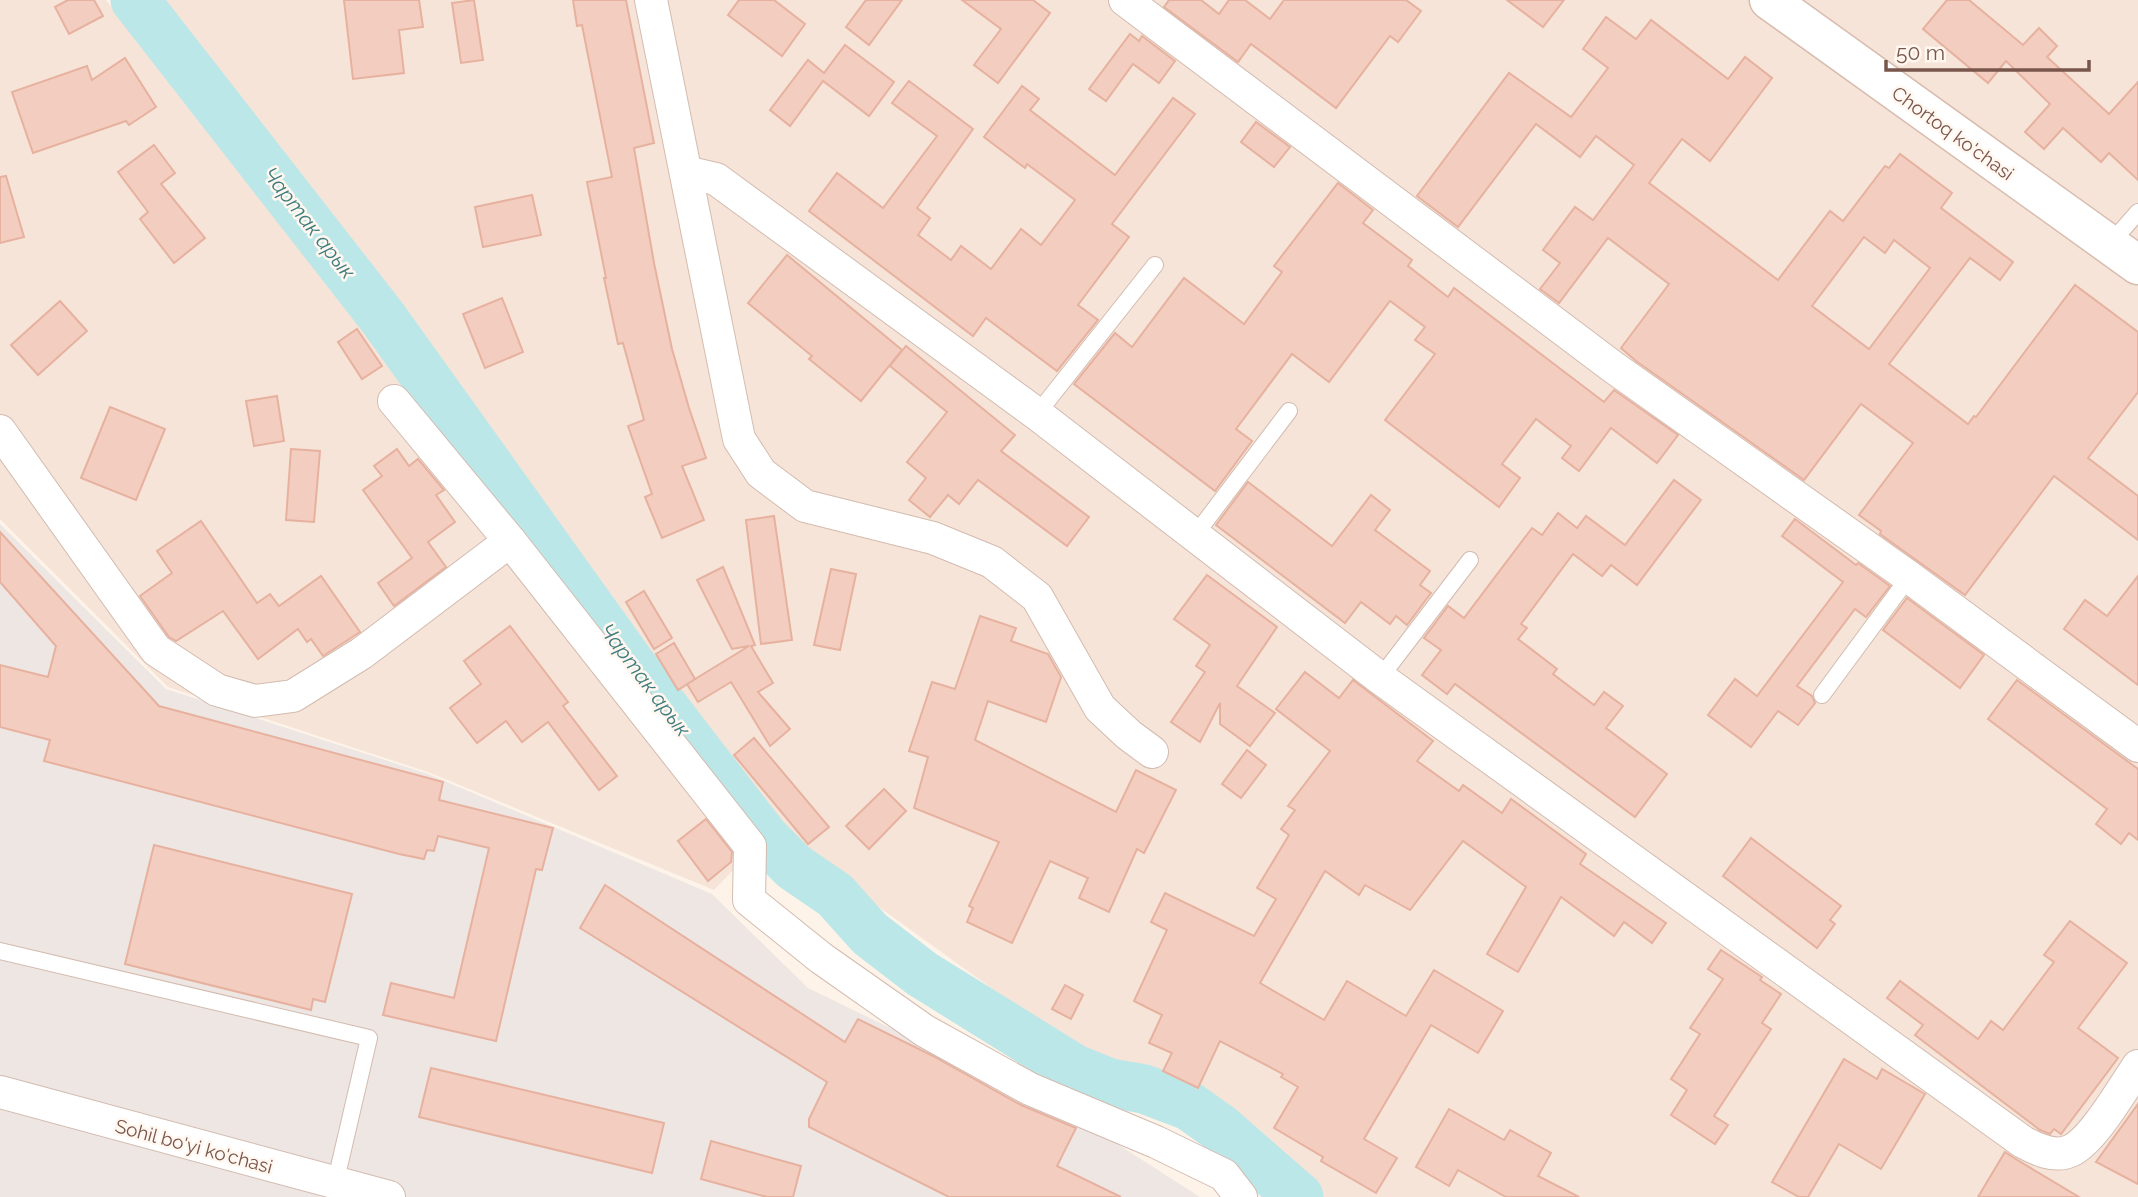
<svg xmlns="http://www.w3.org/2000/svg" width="2138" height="1197" font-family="Raleway,sans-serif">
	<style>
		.residential { fill: #f5e4d7 }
		.industrial { fill: #eee6e2 }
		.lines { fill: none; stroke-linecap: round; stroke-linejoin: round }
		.river { stroke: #bce7e8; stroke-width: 49 }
		.building { fill: #f3cec0; stroke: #e7b19f; stroke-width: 2; fill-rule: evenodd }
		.lane-casing { stroke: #d3bbb0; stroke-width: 18 }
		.street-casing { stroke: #d3bbb0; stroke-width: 34 }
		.secondary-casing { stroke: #d8bcb0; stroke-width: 41 }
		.lane { stroke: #fff; stroke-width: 16 }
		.street { stroke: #fff; stroke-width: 32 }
		.secondary { stroke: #fff; stroke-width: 38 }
		.labels { text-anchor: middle; stroke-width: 5; stroke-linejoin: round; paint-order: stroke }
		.street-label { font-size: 19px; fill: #79564b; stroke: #fff7f0 }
		.water-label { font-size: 21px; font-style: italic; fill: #3e7c7e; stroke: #fff7f0 }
	</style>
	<rect width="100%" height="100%" fill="#fdf3e9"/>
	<g class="residential">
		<polygon points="0,0 106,0 761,841 714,890 428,772 168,687 0,519"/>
		<polygon points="160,0 2138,0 2138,1197 1264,1197 1245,1171 789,842"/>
	</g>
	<polygon class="industrial" points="0,524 166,689 428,774 712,894 808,988 1080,1120 1200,1197 0,1197"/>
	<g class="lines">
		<polyline class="river" points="135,0 383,318 633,667 764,837 794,867 835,895 870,934 922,974 1075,1069 1110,1083 1144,1089 1189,1106 1220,1128 1299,1197"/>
	</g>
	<g class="building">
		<polygon points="68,0 94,0 103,16 69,34 55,7"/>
		<polygon points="344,0 419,0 423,27 399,30 404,73 353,79"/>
		<polygon points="474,0 483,60 461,63 452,3"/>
		<polygon points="573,0 626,0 654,143 634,148 654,263 672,349 689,408 706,458 682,466 704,520 662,538 645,497 652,494 628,426 644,420 623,343 618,344 604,278 606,278 587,182 612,177 582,25 577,26"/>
		<polygon points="739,0 774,0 805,24 782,56 728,15"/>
		<polygon points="866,0 902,0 869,45 846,27"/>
		<polygon points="962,0 1033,0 1050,13 998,83 974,65 1001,29"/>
		<polygon points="1169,0 1201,0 1219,14 1229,0 1245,0 1270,19 1284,0 1406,0 1421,11 1398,42 1390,36 1336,108 1251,44 1238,62 1164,7"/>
		<polygon points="1507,0 1564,0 1543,27"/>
		<polygon points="1947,0 1969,0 2023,45 2039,28 2057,46 2047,57 2109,114 2138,82 2138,180 2109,153 2101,162 2063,128 2044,149 2025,132 2050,104 2006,61 1988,83 1923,29"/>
		<path d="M1606,17L1636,39L1651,20L1728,79L1745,57L1772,78L1710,161L1682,139L1649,183L1778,280L1830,211L1843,221L1885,166L1889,168L1900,154L1952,193L1941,208L2013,262L2000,280L1970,258L1889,364L1968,424L1974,416L1976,417L2075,285L2138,332V392L2088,458L2138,496V540L2054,476L1965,595L1880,534L1881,531L1859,515L1913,443L1861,404L1804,480L1636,361L1621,348L1669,284L1608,238L1559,303L1540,289L1560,263L1543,250L1575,207L1593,220L1634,165L1596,136L1580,157L1536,124L1458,227L1417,196L1509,73L1571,117L1608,68L1583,49ZM1864,237L1885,253L1894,240L1930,268L1869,349L1812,306Z"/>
		<polygon points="1130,34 1139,41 1142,36 1175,61 1159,83 1133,64 1106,101 1089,89"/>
		<polygon points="845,45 894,82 869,116 823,81 790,126 770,110 808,60 824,73"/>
		<polygon points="125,58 156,107 129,125 126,121 33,153 12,92 87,66 92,80"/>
		<polygon points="909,81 973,129 917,208 930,218 918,235 951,260 961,246 991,269 1021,229 1041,245 1075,200 1027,164 1025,168 984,137 1022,86 1039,99 1030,110 1115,175 1173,98 1195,114 1112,224 1129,237 1078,305 1098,320 1057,371 986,318 973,336 809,211 837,173 883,208 937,136 892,103"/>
		<polygon points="1256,122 1290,147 1274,167 1241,142"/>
		<polygon points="154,145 175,173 161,184 205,238 174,263 140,219 148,212 118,172"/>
		<polygon points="6,176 24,237 0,243 0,177"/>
		<polygon points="1338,183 1373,210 1363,223 1412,260 1408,266 1448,297 1454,288 1604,402 1614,390 1678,435 1657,463 1611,428 1579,471 1562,458 1571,446 1536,419 1502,464 1520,478 1499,507 1385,420 1435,354 1415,340 1425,327 1390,301 1329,382 1292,354 1236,429 1252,441 1215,491 1074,384 1115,333 1132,347 1184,278 1244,324 1282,272 1274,266"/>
		<polygon points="532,195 541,235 483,247 475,207"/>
		<polygon points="787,255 902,350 861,401 809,359 812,356 748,303"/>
		<polygon points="502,298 523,352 485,368 463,314"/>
		<polygon points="60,301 87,331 38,375 11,345"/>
		<polygon points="357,329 382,366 362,379 338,342"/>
		<polygon points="906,346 1015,435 1001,451 1089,517 1067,546 978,480 959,504 948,495 930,517 909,500 926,478 907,462 947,412 890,366"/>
		<polygon points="277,396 284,441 254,446 246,401"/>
		<polygon points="110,407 165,429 136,500 81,478"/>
		<polygon points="291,449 320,451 314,522 286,520"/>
		<polygon points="397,449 409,466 418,459 444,490 436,495 455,522 428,542 446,567 394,606 378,583 412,558 363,490 382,476 374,466"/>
		<polygon points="1674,480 1701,500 1637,585 1611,565 1602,576 1573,554 1521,624 1527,628 1518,639 1557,669 1553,674 1594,705 1604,692 1623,706 1606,728 1667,774 1635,817 1455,684 1447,694 1422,675 1441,650 1424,638 1448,606 1464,618 1532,528 1542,535 1558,513 1577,528 1586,516 1625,545"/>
		<polygon points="1248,482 1332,546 1371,495 1390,510 1375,530 1430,571 1420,585 1431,593 1407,625 1396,616 1390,624 1361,602 1345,623 1216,525"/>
		<polygon points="774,516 792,640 761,644 746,520"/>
		<polygon points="1795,519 1856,565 1858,563 1890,586 1866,617 1855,609 1797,686 1812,696 1815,703 1798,725 1778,711 1751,747 1708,715 1735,679 1757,696 1843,582 1782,536"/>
		<polygon points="201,521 257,603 270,594 279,606 321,576 360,632 323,656 311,639 307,642 298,629 258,659 223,611 176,641 169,637 140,596 172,573 157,551"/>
		<polygon points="0,532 159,706 443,782 439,800 553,828 542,870 536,869 496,1041 383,1015 391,983 454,998 489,848 438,836 434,851 427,850 424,859 399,854 44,761 50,740 0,727 0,665 48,677 56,646 0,582"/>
		<polygon points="723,567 755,645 751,646 773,683 758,692 790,729 770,746 731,682 698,702 687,684 749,646 732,649 697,580"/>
		<polygon points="831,569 856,574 840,650 814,645"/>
		<polygon points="1207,575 1277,627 1237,686 1275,713 1250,746 1220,724 1220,703 1200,742 1171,722 1205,672 1196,666 1210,645 1174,619"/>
		<polygon points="2138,576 2138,685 2064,629 2085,600 2107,616"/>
		<polygon points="644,591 672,638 654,649 626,602"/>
		<polygon points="1907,598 1984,655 1960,688 1883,630"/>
		<polygon points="980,616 1016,628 1011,641 1048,654 1061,677 1046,722 988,701 975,740 1116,812 1136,770 1176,790 1144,853 1137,849 1109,912 1079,898 1088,878 1050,861 1012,943 967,922 973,908 969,906 999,842 914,808 928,757 909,751 932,682 955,689"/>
		<polygon points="510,626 568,702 563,706 617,776 599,790 548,722 522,742 506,721 477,743 450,708 481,684 464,661"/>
		<polygon points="674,643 695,679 678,690 656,654"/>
		<polygon points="1305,672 1339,698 1353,680 1433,741 1417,761 1459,791 1463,785 1502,813 1511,799 1586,854 1580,864 1666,923 1652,943 1624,922 1614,936 1561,897 1518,972 1487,954 1526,887 1463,841 1410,910 1365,885 1359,895 1325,871 1260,983 1324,1020 1347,981 1406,1016 1434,970 1503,1011 1478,1053 1431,1025 1364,1139 1397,1158 1376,1193 1321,1161 1323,1157 1274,1128 1298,1087 1281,1077 1283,1074 1220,1041 1198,1088 1163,1071 1172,1053 1149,1043 1162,1015 1134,1001 1167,930 1151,922 1165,893 1254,936 1276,899 1257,888 1289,835 1281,829 1295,810 1288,806 1330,751 1276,709"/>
		<polygon points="2017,680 2138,769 2138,840 2129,833 2121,844 2096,824 2107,809 1988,719"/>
		<polygon points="754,738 829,827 808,844 734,755"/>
		<polygon points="1247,750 1266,765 1241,798 1222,784"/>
		<polygon points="884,789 906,811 869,849 846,826"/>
		<polygon points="706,819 732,852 731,862 708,881 678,841"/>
		<polygon points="1751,838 1841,906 1830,920 1835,924 1817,948 1723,876"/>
		<polygon points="154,845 352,894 325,1002 313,999 311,1010 125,964"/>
		<polygon points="605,885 845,1042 858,1019 933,1056 1021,1105 1076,1128 1057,1166 1121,1197 949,1197 809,1127 809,1119 827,1082 580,928"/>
		<polygon points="2070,921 2127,963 2078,1028 2118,1058 2061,1134 2054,1129 2050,1134 2040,1130 1915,1035 1923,1025 1887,998 1900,981 1978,1039 1991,1021 2003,1030 2054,962 2044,955"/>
		<polygon points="1721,950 1762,977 1760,980 1781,994 1762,1023 1771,1029 1714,1116 1728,1125 1715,1144 1671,1115 1687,1090 1671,1079 1700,1034 1690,1028 1723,979 1708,969"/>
		<polygon points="1065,985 1083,995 1071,1019 1052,1009"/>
		<polygon points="1844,1059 1877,1079 1882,1069 1925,1094 1881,1169 1839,1144 1808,1197 1799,1197 1772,1182"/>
		<polygon points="431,1068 664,1123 652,1173 419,1117"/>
		<polygon points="2138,1104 2138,1184 2096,1162"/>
		<polygon points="1449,1109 1504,1140 1510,1130 1551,1153 1538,1176 1579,1197 1506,1197 1458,1170 1449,1186 1416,1167"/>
		<polygon points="711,1141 801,1166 793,1197 767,1197 701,1179"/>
		<polygon points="2005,1152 2014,1158 2079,1197 1978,1197"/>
	</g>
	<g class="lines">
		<defs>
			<g id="lane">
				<polyline points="2109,245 2138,212"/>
				<polyline points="1037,414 1155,265"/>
				<polyline points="1195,535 1289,411"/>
				<polyline points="1380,678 1470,560"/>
				<polyline points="1822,695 1909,577"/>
				<polyline points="0,951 369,1038 335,1184"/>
			</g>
			<g id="street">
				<polyline points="651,0 739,439 761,473 805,506 933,538 992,562 1037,597 1100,708 1129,735 1152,752"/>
				<polyline points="1125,0 1613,367 1909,577 2138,746"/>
				<path d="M686,172L716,179L1037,414L1380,678L2023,1142C2036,1149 2054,1158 2070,1151C2093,1141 2123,1088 2138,1066"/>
				<polyline points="394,401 510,541 750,846 749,900 821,958 925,1031 1030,1089 1156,1142 1224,1175 1241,1197"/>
				<polyline points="0,431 156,650 217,690 255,701 293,696 362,653 510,541"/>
				<polyline points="0,1092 389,1197"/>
			</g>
			<polyline id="secondary" points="1769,0 2138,265"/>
		</defs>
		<use href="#lane" class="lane-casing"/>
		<use href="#street" class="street-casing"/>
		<use href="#secondary" class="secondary-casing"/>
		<use href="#lane" class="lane"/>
		<use href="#street" class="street"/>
		<use href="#secondary" class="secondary"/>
	</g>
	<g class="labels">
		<g class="street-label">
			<text transform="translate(1953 133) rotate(36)" y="7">Chortoq ko'chasi</text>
			<text transform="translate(194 1146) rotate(15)" y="7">Sohil bo'yi ko'chasi</text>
		</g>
		<g class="water-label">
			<text transform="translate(309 223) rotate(52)" y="7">Чартак арык</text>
			<text transform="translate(645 680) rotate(53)" y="7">Чартак арык</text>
		</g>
	</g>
	<path d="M1886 60v10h203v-10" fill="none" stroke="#79564b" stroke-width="3.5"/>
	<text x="1896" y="60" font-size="21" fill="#79564b" stroke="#fff7f0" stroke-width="5" paint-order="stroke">50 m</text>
</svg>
